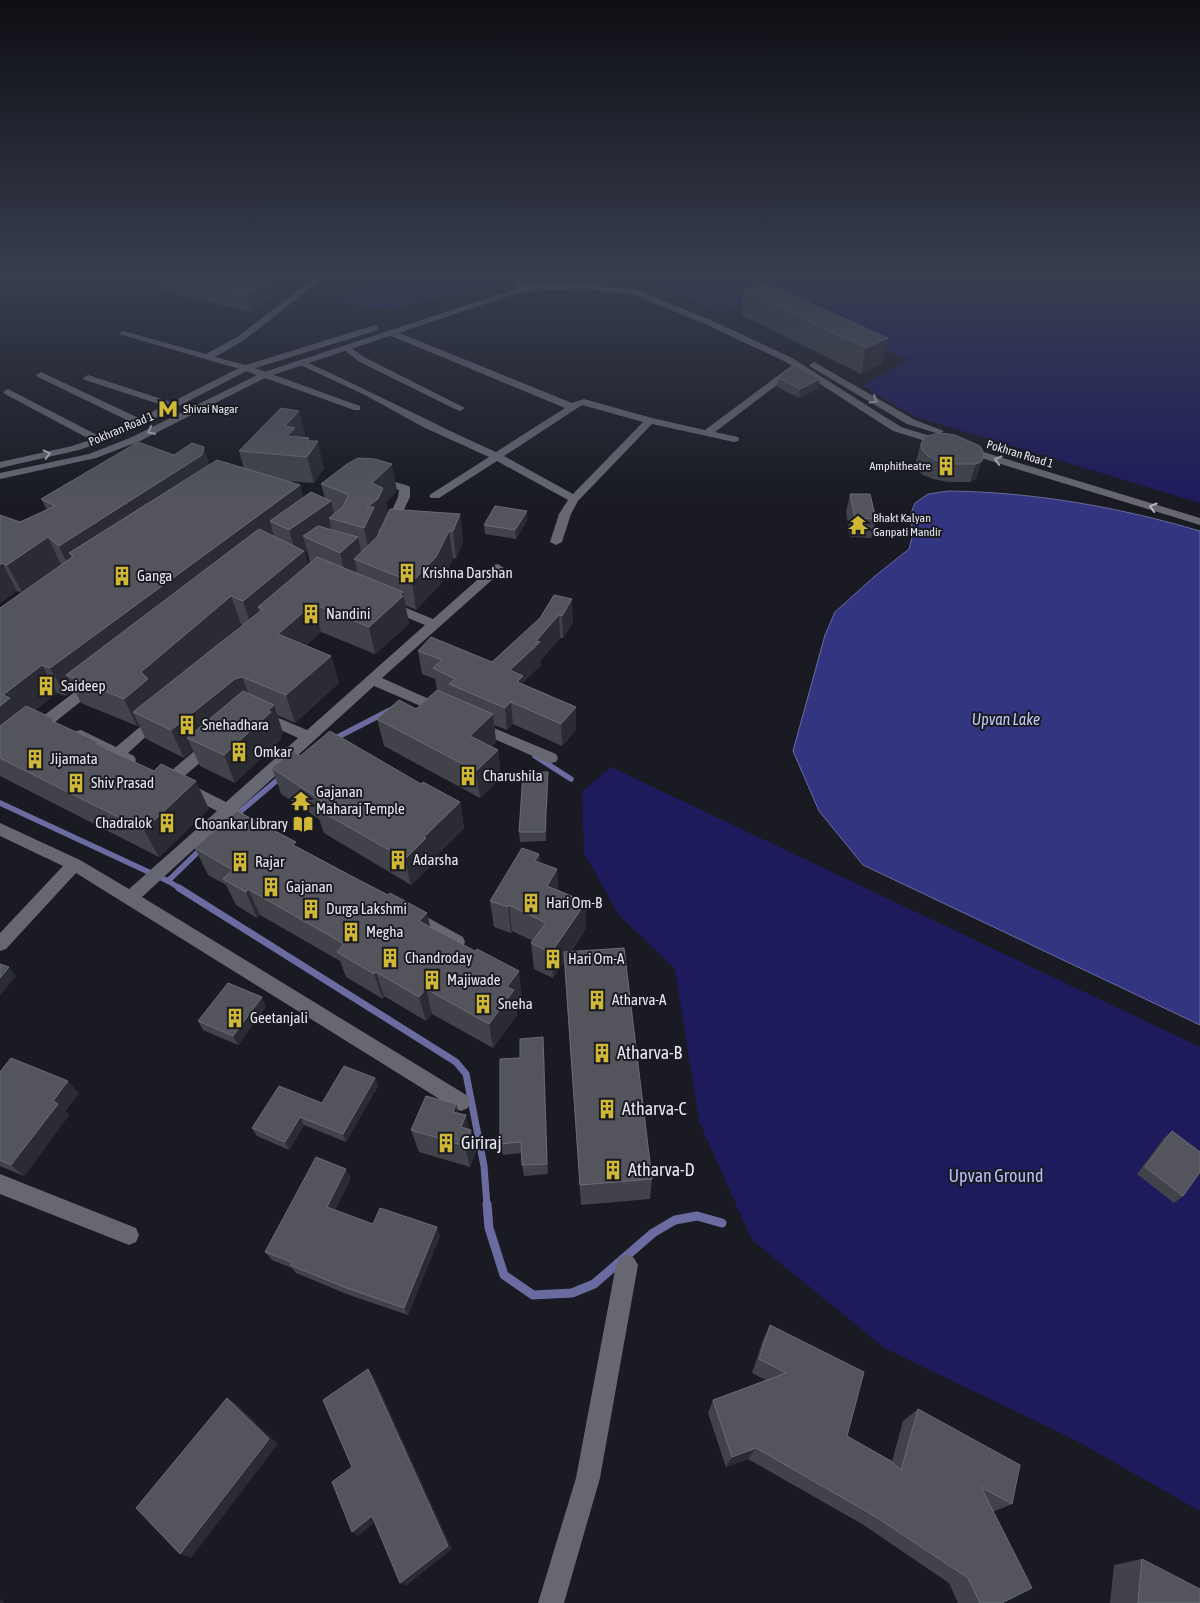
<svg xmlns="http://www.w3.org/2000/svg" width="1200" height="1603" font-family="'Asap Condensed',sans-serif">
	<style>
		.green { fill: #1e1b5c }
		.water { fill: #343580; stroke: #6a6ba1 }
		.lines { fill: none; stroke-linecap: round; stroke-linejoin: round }
		.stream-far2 { stroke: #6a6ba1; stroke-width: 5.5 }
		.stream-far1 { stroke: #6a6ba1; stroke-width: 7 }
		.stream { stroke: #6a6ba1; stroke-width: 9 }
		.street { fill: #666771; fill-rule: evenodd }
		.secondary { fill: #666771; fill-rule: evenodd }
		.wall { fill: #42434a; fill-rule: evenodd }
		.shaded-wall { fill: #2a2b33 }
		.building { fill: #53545c; stroke: #6b6c73 }
		.oneway { stroke: #b4b5bc }
		.labels { text-anchor: middle; stroke-width: 4; stroke-linejoin: round; paint-order: stroke }
		.far-poi-label { font-size: 12px; fill: #e8e9ee; stroke: #191a22; text-anchor: start }
		.far-street-label { font-size: 12px; fill: #e8e9ee; stroke: #191a22 }
		.poi-label { font-size: 15px; fill: #e8e9ee; stroke: #191a22; text-anchor: start }
		.water-label { font-size: 16px; font-style: italic; fill: #c3c9f5; stroke: #191a22 }
		.near-poi-label { font-size: 18px; fill: #e8e9ee; stroke: #191a22; text-anchor: start }
		.near-park-label { font-size: 18px; fill: #b5bdfe; stroke: #191a22 }
	</style>
	<rect width="100%" height="100%" fill="#191a22"/>
	<g class="green">
		<polygon points="372,276 1200,276 1200,503 913,416 863,385 909,360 760,298 722,314 653,285 564,276 523,277 386,311 335,301 375,277"/>
		<polygon points="611,767 1200,1047 1200,1511 1075,1440 886,1349 752,1240 699,1121 675,969 619,915 584,853 582,792"/>
	</g>
	<path class="water" d="M948,491C1034,492 1118,507 1200,531V1025L863,865L819,811L793,751L825,635L835,612L875,576L909,549L913,534L910,516L915,503L928,494Z"/>
	<g class="lines">
		<g class="stream-far2">
			<polyline points="334,739 390,710"/>
			<polyline points="535,756 571,779"/>
			<polyline points="0,803 168,881 181,889"/>
			<polyline points="235,816 282,776"/>
			<polyline points="168,881 202,848"/>
		</g>
		<polyline class="stream-far1" points="179,888 456,1062 466,1074 484,1166 487,1206"/>
		<polyline class="stream" points="487,1204 489,1228 504,1275 533,1295 572,1293 594,1284 653,1233 675,1220 697,1216 722,1223"/>
		<g class="street">
			<polygon points="317,276 326,276 243,341 215,357 249,366 360,406 360,410 354,410 243,370 119,334 123,331 206,354 237,337"/>
			<path d="M392,330L572,403L584,399L652,418L705,430L791,366H797L799,368L715,432L738,437L739,439L738,441L734,442L652,424L578,501L571,514L562,542L556,545L550,542L559,514L568,500L497,461L439,498H431L429,496L431,494L489,457L423,427L365,395L296,363L301,360L304,361C369,390 431,423 496,452L565,408L389,335V331ZM582,405L643,422L573,494L504,456Z"/>
			<polygon points="347,345 364,357 465,408 460,411 457,410 358,361 342,348"/>
			<polygon points="41,372 143,420 144,422 143,424 135,424 38,377 36,375"/>
			<polygon points="88,375 174,403 176,405 171,408 168,407 85,380 83,378"/>
			<polygon points="8,389 103,438 104,440 103,442 95,442 5,394 3,392"/>
			<polygon points="378,477 409,486 410,488 410,497 394,530 390,531 384,528 398,497 399,490 374,482 373,480 374,478"/>
			<polygon points="498,564 504,568 502,571 382,678 447,707 449,710 447,713 437,713 374,686 239,809 244,814 241,818 236,820 229,817 142,897 468,1096 470,1102 468,1108 461,1111 454,1108 76,873 6,949 0,951 0,933 63,866 0,836 0,823 80,860 129,889 217,811 180,792 178,788 180,784 185,782 190,784 226,802 298,738 257,719 255,716 257,713 267,713 307,730 425,625 384,608 382,605 384,602 392,602 433,619 494,565"/>
			<polygon points="94,679 99,681 101,684 99,687 40,734 30,734 28,730 30,726 89,681"/>
			<polygon points="158,714 163,716 165,719 128,753 134,756 136,760 134,764 129,765 76,739 74,735 76,731 81,730 116,747 153,716"/>
			<polygon points="477,721 556,754 558,758 556,762 551,763 546,762 472,729 470,726 472,723"/>
			<polygon points="210,741 215,742 217,746 215,750 175,784 170,785 165,784 163,780 165,776 205,742"/>
			<polygon points="414,910 463,937 465,942 463,947 457,949 451,947 408,922 406,917 408,912"/>
			<polygon points="0,1174 136,1228 139,1235 136,1242 129,1245 0,1194"/>
			<polygon points="627,1254 634,1258 638,1265 600,1478 564,1603 538,1603 576,1478 616,1265 620,1258"/>
		</g>
		<g class="secondary">
			<polygon points="508,276 516,276 525,286 587,285 637,290 711,320 792,358 901,427 1200,518 1200,525 893,431 786,362 705,324 632,294 587,289 524,291 267,377 140,441 96,458 0,479 0,473 89,454 132,437 261,373 518,288"/>
			<polygon points="375,325 378,326 378,330 249,370 118,437 79,450 0,468 0,462 72,446 110,433 243,366"/>
			<polygon points="814,362 915,420 944,431 939,434 907,424 811,367 809,365"/>
		</g>
	</g>
	<g class="wall">
		<polygon points="155,276 239,276 273,299 251,312 160,290"/>
		<polygon points="743,291 888,338 882,363 861,374 741,315"/>
		<polygon points="778,378 818,388 799,398 777,387"/>
		<path d="M305,437L309,438V441L324,468L314,483L288,481L300,485L303,497L325,498L321,484L397,491L386,502L388,513L460,514L463,542L456,559L453,558L440,585L416,610L405,605L409,624L375,654L321,632L306,645L331,656L339,683L295,723L277,715L283,733L280,736L281,739L235,783L200,766L193,750L184,758L146,739L139,725L137,726L81,703L74,689L66,696L57,693L35,710L56,723L100,745L209,809L159,857L0,776V608L22,592L17,591L0,603V515L20,522L47,510L41,499L174,455L209,465L244,468L239,451ZM307,550L310,563L308,565L305,552ZM241,624L243,625L210,651Z"/>
		<polygon points="921,443 984,453 976,479 970,482 948,482 933,479 923,475 917,469 916,461"/>
		<polygon points="850,494 876,519 871,538 850,537 846,512"/>
		<polygon points="527,511 527,520 516,539 485,534 484,525"/>
		<polygon points="554,595 573,622 563,638 560,638 541,660 541,665 523,682 524,684 576,707 576,730 562,746 513,724 507,730 494,725 496,742 491,747 498,750 501,778 480,798 384,746 377,719 416,709 437,690 435,679 422,674 418,651 492,662 540,618"/>
		<polygon points="300,756 421,784 460,802 464,828 431,861 432,864 411,885 324,833 319,819 281,794 272,768"/>
		<polygon points="548,782 546,841 520,842 519,832"/>
		<polygon points="298,847 388,895 427,913 430,927 522,996 515,1005 517,1015 493,1048 432,1014 426,1021 384,996 383,999 346,977 340,961 260,915 257,918 236,905 226,885 208,875 195,848"/>
		<polygon points="539,854 540,863 557,869 558,890 586,902 586,928 571,952 652,1179 650,1199 581,1205 564,961 553,978 534,969 531,943 533,941 512,931 511,933 494,927 490,901"/>
		<polygon points="266,1006 238,1045 203,1030 198,1021"/>
		<polygon points="544,1050 548,1174 524,1176 522,1165 522,1153 503,1155 500,1144 520,1058"/>
		<polygon points="0,1072 79,1093 65,1111 69,1115 24,1176 0,1166"/>
		<polygon points="375,1078 378,1086 346,1142 304,1125 289,1150 257,1136 252,1128 322,1103"/>
		<polygon points="456,1104 458,1113 469,1129 471,1130 476,1151 470,1167 419,1152 411,1130"/>
		<polygon points="1172,1131 1183,1196 1174,1203 1137,1174 1164,1138"/>
		<polygon points="351,1178 335,1210 373,1224 440,1236 408,1315 349,1295 296,1273 292,1268 272,1260 265,1252"/>
		<polygon points="770,1325 847,1436 892,1461 903,1421 918,1409 1012,1504 993,1512 1002,1603 958,1603 949,1583 862,1524 748,1459 726,1467 708,1413 713,1400 766,1380 752,1373 763,1340"/>
		<polygon points="1142,1559 1200,1603 1110,1603 1114,1565"/>
	</g>
	<g class="shaded-wall">
		<polygon points="269,283 273,299 251,312 247,296"/>
		<polygon points="888,338 882,363 861,374 866,348"/>
		<polygon points="820,379 818,388 799,398 800,389"/>
		<polygon points="299,411 306,437 292,455 285,426"/>
		<polygon points="309,438 312,450 318,441 324,468 314,483 307,457 307,441"/>
		<polygon points="204,447 212,474 73,556 69,553 77,570 72,573 59,546"/>
		<polygon points="982,461 976,479 970,482 976,464"/>
		<polygon points="392,464 397,491 386,502 388,515 383,526 378,530 379,535 370,556 364,528 367,507 372,483"/>
		<polygon points="300,485 307,512 270,521 274,537 66,675 74,689 66,696 50,668"/>
		<polygon points="331,501 336,520 329,518 332,532 303,536 307,550 305,552 312,578 258,607 262,621 252,629 243,601 297,557 289,530"/>
		<polygon points="527,511 527,520 516,539 515,530"/>
		<polygon points="460,514 463,542 456,559 453,531"/>
		<polygon points="449,531 453,558 440,585 416,610 412,582"/>
		<polygon points="48,537 61,565 22,592 7,565"/>
		<polygon points="358,537 363,562 354,559 357,571 347,581 340,553"/>
		<polygon points="2,563 17,591 0,603 0,565"/>
		<polygon points="403,592 409,624 375,654 369,627"/>
		<polygon points="231,596 241,624 156,697 133,712 139,725 137,726 124,699 141,672"/>
		<polygon points="572,599 573,622 563,638 562,616"/>
		<polygon points="313,604 321,632 287,661 278,634"/>
		<polygon points="559,615 560,638 541,660 541,665 523,682 525,699 510,670"/>
		<polygon points="331,656 339,683 295,723 286,695"/>
		<polygon points="42,665 57,693 23,720 0,748 0,706 3,695"/>
		<polygon points="242,677 252,704 187,738 193,750 184,758 171,730 235,679"/>
		<polygon points="511,702 513,724 507,730 505,708"/>
		<polygon points="274,705 283,733 280,736 281,739 235,783 224,755"/>
		<polygon points="576,707 576,730 562,746 561,724"/>
		<polygon points="493,714 496,742 474,764 470,736"/>
		<polygon points="498,750 501,778 480,798 476,771"/>
		<polygon points="548,772 548,782 546,841 545,832"/>
		<polygon points="196,781 209,809 159,857 144,830"/>
		<polygon points="460,802 464,828 431,861 432,864 411,885 405,859 424,837"/>
		<polygon points="539,854 541,880 535,861"/>
		<polygon points="557,869 558,895 547,886"/>
		<polygon points="248,889 260,915 257,918 246,892"/>
		<polygon points="586,902 586,928 553,978 551,953"/>
		<polygon points="509,905 512,931 511,933 508,907"/>
		<polygon points="427,913 433,939 419,921"/>
		<polygon points="9,967 16,976 0,996 0,978"/>
		<polygon points="519,971 522,996 515,1005 517,1015 493,1048 489,1024 507,987"/>
		<polygon points="376,972 384,996 383,999 374,974"/>
		<polygon points="426,989 432,1014 426,1021 419,997"/>
		<polygon points="262,997 266,1006 238,1045 233,1036"/>
		<polygon points="543,1037 544,1050 548,1174 547,1164"/>
		<polygon points="375,1078 378,1086 346,1142 343,1134"/>
		<polygon points="68,1081 79,1093 65,1111 69,1115 24,1176 11,1165 53,1101"/>
		<polygon points="456,1104 462,1126 466,1115 470,1132 471,1130 476,1151 470,1167 465,1146 453,1112"/>
		<polygon points="300,1117 304,1125 289,1150 285,1142"/>
		<polygon points="346,1169 351,1178 332,1216 327,1207"/>
		<polygon points="437,1227 440,1236 408,1315 404,1308"/>
		<polygon points="368,1369 374,1377 452,1549 406,1586 400,1583"/>
		<polygon points="227,1398 236,1404 278,1444 191,1558 180,1554"/>
		<polygon points="756,1448 748,1459 726,1467 732,1457"/>
		<polygon points="372,1516 378,1520 358,1536 352,1532"/>
		<polygon points="0,1599 5,1603 0,1603"/>
	</g>
	<g class="building">
		<polygon points="162,276 239,276 269,283 247,296"/>
		<polygon points="765,283 888,338 866,348 743,291"/>
		<polygon points="794,366 820,379 800,389 778,378"/>
		<polygon points="281,408 299,411 285,426 295,428 287,436 309,438 307,441 318,441 307,457 239,451"/>
		<polygon points="941,433 955,435 980,446 984,453 982,461 976,464 953,464 938,461 928,456 922,450 921,443 926,436"/>
		<polygon points="138,442 174,455 192,443 204,447 202,455 59,546 48,537 7,565 2,563 0,565 0,515 20,522 55,506 41,499"/>
		<polygon points="358,458 375,459 392,464 372,483 383,488 378,499 367,507 374,507 364,528 329,518 343,507 348,496 345,493 321,484 347,464"/>
		<polygon points="217,460 300,485 50,668 42,665 3,695 10,698 0,706 0,608 71,558 73,556 69,553"/>
		<polygon points="311,492 331,501 289,530 270,521"/>
		<polygon points="850,494 870,494 876,519 855,518"/>
		<polygon points="495,506 527,511 515,530 484,525"/>
		<polygon points="390,509 460,514 453,531 449,531 436,557 412,582 354,559 377,537"/>
		<polygon points="318,526 358,537 340,553 303,536"/>
		<polygon points="259,529 304,551 243,601 231,596 141,672 148,679 124,699 66,675"/>
		<polygon points="317,557 403,592 400,595 403,596 369,627 313,604 278,634 331,656 286,695 242,677 235,679 171,730 133,712 263,609 258,607"/>
		<polygon points="554,595 572,599 562,616 559,615 536,641 540,642 510,670 523,676 517,682 576,707 561,724 511,702 505,708 449,684 455,679 433,668 442,660 418,651 431,637 492,662 540,618"/>
		<polygon points="437,690 493,714 470,736 498,750 476,771 377,719 399,700 416,709"/>
		<polygon points="243,691 274,705 268,710 271,712 224,755 187,738"/>
		<polygon points="26,706 54,719 52,721 98,742 96,744 154,771 161,764 196,781 144,830 0,758 0,726"/>
		<polygon points="330,731 421,784 423,782 460,802 424,837 426,838 405,859 315,808 322,801 272,768 293,751 300,756"/>
		<polygon points="548,772 545,832 519,832 523,773"/>
		<polygon points="237,811 296,842 293,845 351,876 388,895 390,893 427,913 419,921 475,951 477,949 519,971 507,987 514,990 489,1024 426,989 419,997 376,972 374,974 337,952 344,944 248,889 246,892 223,879 233,870 195,848"/>
		<polygon points="522,848 539,854 535,861 557,869 547,886 586,902 551,953 531,943 546,923 509,905 508,907 490,901"/>
		<polygon points="624,948 652,1179 580,1185 564,952"/>
		<polygon points="0,964 9,967 0,978"/>
		<polygon points="228,983 262,997 233,1036 198,1021"/>
		<polygon points="543,1037 547,1164 522,1165 521,1142 500,1144 500,1059 520,1058 520,1039"/>
		<polygon points="11,1058 68,1081 53,1101 58,1104 11,1165 0,1160 0,1072"/>
		<polygon points="344,1066 375,1078 343,1134 300,1117 285,1142 252,1128 279,1086 322,1103"/>
		<polygon points="426,1096 456,1104 453,1112 466,1115 461,1127 471,1130 465,1146 411,1130"/>
		<polygon points="1172,1131 1200,1152 1200,1172 1183,1196 1145,1167"/>
		<polygon points="316,1157 346,1169 327,1207 373,1224 380,1208 437,1227 404,1308 344,1287 290,1265 292,1262 265,1252"/>
		<polygon points="770,1325 864,1372 847,1436 891,1461 901,1470 918,1409 1020,1465 1012,1504 981,1487 1032,1588 1002,1603 980,1603 968,1578 876,1517 756,1448 732,1457 713,1400 786,1373 759,1359"/>
		<polygon points="368,1369 448,1546 400,1583 372,1516 352,1532 332,1482 352,1467 323,1400"/>
		<polygon points="227,1398 269,1439 180,1554 136,1508"/>
		<polygon points="1142,1559 1200,1589 1200,1603 1138,1603"/>
	</g>
	<defs><path id="oneway-chevron" d="M-2-3.5L2.5 0L-2 3.5" fill="none" stroke-width="1.6" stroke-linecap="round" stroke-linejoin="round" transform="scale(1.25)"/></defs>
	<g class="oneway">
		<use href="#oneway-chevron" transform="translate(874 400) rotate(31)"/>
		<use href="#oneway-chevron" transform="translate(151 431) rotate(153)"/>
		<use href="#oneway-chevron" transform="translate(47 454) rotate(-13)"/>
		<use href="#oneway-chevron" transform="translate(998 460) rotate(-163)"/>
		<use href="#oneway-chevron" transform="translate(1153 507) rotate(-163)"/>
	</g>
	<linearGradient id="sky" x2="0" y2="1"><stop stop-color="#0e0e13"/><stop offset="0.55" stop-color="#383e4f"/><stop offset="1" stop-color="#383e4f" stop-opacity="0"/></linearGradient>
	<rect width="1200" height="500" fill="url(#sky)"/>
	<defs>
		<symbol id="metro-bare" viewBox="-9 -9 18 18"><path d="M-5.5 5V-5H-3L0 0L3-5H5.5V5H3V-.5L0 4L-3-.5V5Z" fill="#d0b837" stroke="#191a22" stroke-width="2.5" paint-order="stroke"/></symbol>
		<symbol id="building-bare" viewBox="-9 -9 18 18"><path d="M-4-6H4V6H1V3H-1V6H-4ZM-2.5-4.3h1.7v1.8h-1.7ZM.8-4.3h1.7v1.8H.8ZM-2.5-1h1.7V.8h-1.7ZM.8-1h1.7V.8H.8Z" fill="#d0b837" stroke="#191a22" stroke-width="2.5" paint-order="stroke"/></symbol>
		<symbol id="temple-bare" viewBox="-9 -9 18 18"><path d="M0-6L5-2H3V0L6.5 2.5H4V6H1.5V3h-3V6H-4V2.5H-6.5L-3 0V-2H-5Z" fill="#d0b837" stroke="#191a22" stroke-width="2.5" paint-order="stroke"/></symbol>
		<symbol id="library-bare" viewBox="-9 -9 18 18"><path d="M-6-4Q-3-5.5-.7-3.5V5Q-3 3-6 4ZM6-4Q3-5.5 .7-3.5V5Q3 3 6 4Z" fill="#d0b837" stroke="#191a22" stroke-width="2.5" paint-order="stroke"/></symbol>
	</defs>
	<g fill-rule="evenodd">
		<use href="#metro-bare" x="154" y="395" width="28" height="28"/>
		<use href="#building-bare" x="932" y="452" width="28" height="28"/>
		<use href="#temple-bare" x="844" y="511" width="28" height="28"/>
		<use href="#building-bare" x="393" y="559" width="28" height="28"/>
		<use href="#building-bare" x="108" y="562" width="28" height="28"/>
		<use href="#building-bare" x="297" y="600" width="28" height="28"/>
		<use href="#building-bare" x="32" y="672" width="28" height="28"/>
		<use href="#building-bare" x="173" y="711" width="28" height="28"/>
		<use href="#building-bare" x="225" y="738" width="28" height="28"/>
		<use href="#building-bare" x="21" y="745" width="28" height="28"/>
		<use href="#building-bare" x="454" y="762" width="28" height="28"/>
		<use href="#building-bare" x="62" y="769" width="28" height="28"/>
		<use href="#temple-bare" x="287" y="787" width="28" height="28"/>
		<use href="#building-bare" x="153" y="809" width="28" height="28"/>
		<use href="#library-bare" x="289" y="810" width="28" height="28"/>
		<use href="#building-bare" x="384" y="846" width="28" height="28"/>
		<use href="#building-bare" x="226" y="848" width="28" height="28"/>
		<use href="#building-bare" x="257" y="873" width="28" height="28"/>
		<use href="#building-bare" x="517" y="889" width="28" height="28"/>
		<use href="#building-bare" x="297" y="895" width="28" height="28"/>
		<use href="#building-bare" x="337" y="918" width="28" height="28"/>
		<use href="#building-bare" x="376" y="944" width="28" height="28"/>
		<use href="#building-bare" x="539" y="945" width="28" height="28"/>
		<use href="#building-bare" x="418" y="966" width="28" height="28"/>
		<use href="#building-bare" x="583" y="986" width="28" height="28"/>
		<use href="#building-bare" x="469" y="990" width="28" height="28"/>
		<use href="#building-bare" x="221" y="1004" width="28" height="28"/>
		<use href="#building-bare" x="588" y="1039" width="28" height="28"/>
		<use href="#building-bare" x="593" y="1095" width="28" height="28"/>
		<use href="#building-bare" x="432" y="1129" width="28" height="28"/>
		<use href="#building-bare" x="599" y="1156" width="28" height="28"/>
	</g>
	<g class="labels">
		<g class="far-poi-label">
			<text x="183" y="413">Shivai Nagar</text>
			<text x="931" y="470" text-anchor="end">Amphitheatre</text>
			<text x="873" y="522">Bhakt Kalyan<tspan x="873" dy="14">Ganpati Mandir</tspan></text>
		</g>
		<g class="far-street-label">
			<text transform="translate(121 429) rotate(-23)" y="4">Pokhran Road 1</text>
			<text transform="translate(1020 454) rotate(17)" y="4">Pokhran Road 1</text>
		</g>
		<g class="poi-label">
			<text x="422" y="578">Krishna Darshan</text>
			<text x="137" y="581">Ganga</text>
			<text x="326" y="619">Nandini</text>
			<text x="61" y="691">Saideep</text>
			<text x="202" y="730">Snehadhara</text>
			<text x="254" y="757">Omkar</text>
			<text x="50" y="764">Jijamata</text>
			<text x="483" y="781">Charushila</text>
			<text x="91" y="788">Shiv Prasad</text>
			<text x="316" y="797">Gajanan<tspan x="316" dy="17">Maharaj Temple</tspan></text>
			<text x="152" y="828" text-anchor="end">Chadralok</text>
			<text x="288" y="829" text-anchor="end">Choankar Library</text>
			<text x="413" y="865">Adarsha</text>
			<text x="255" y="867">Rajar</text>
			<text x="286" y="892">Gajanan</text>
			<text x="546" y="908">Hari Om-B</text>
			<text x="326" y="914">Durga Lakshmi</text>
			<text x="366" y="937">Megha</text>
			<text x="405" y="963">Chandroday</text>
			<text x="568" y="964">Hari Om-A</text>
			<text x="447" y="985">Majiwade</text>
			<text x="612" y="1005">Atharva-A</text>
			<text x="498" y="1009">Sneha</text>
			<text x="250" y="1023">Geetanjali</text>
		</g>
		<g class="water-label">
			<text x="1006" y="725">Upvan Lake</text>
		</g>
		<g class="near-poi-label">
			<text x="617" y="1059">Atharva-B</text>
			<text x="622" y="1115">Atharva-C</text>
			<text x="461" y="1149">Giriraj</text>
			<text x="628" y="1176">Atharva-D</text>
		</g>
		<g class="near-park-label">
			<text x="996" y="1182">Upvan Ground</text>
		</g>
	</g>
</svg>
